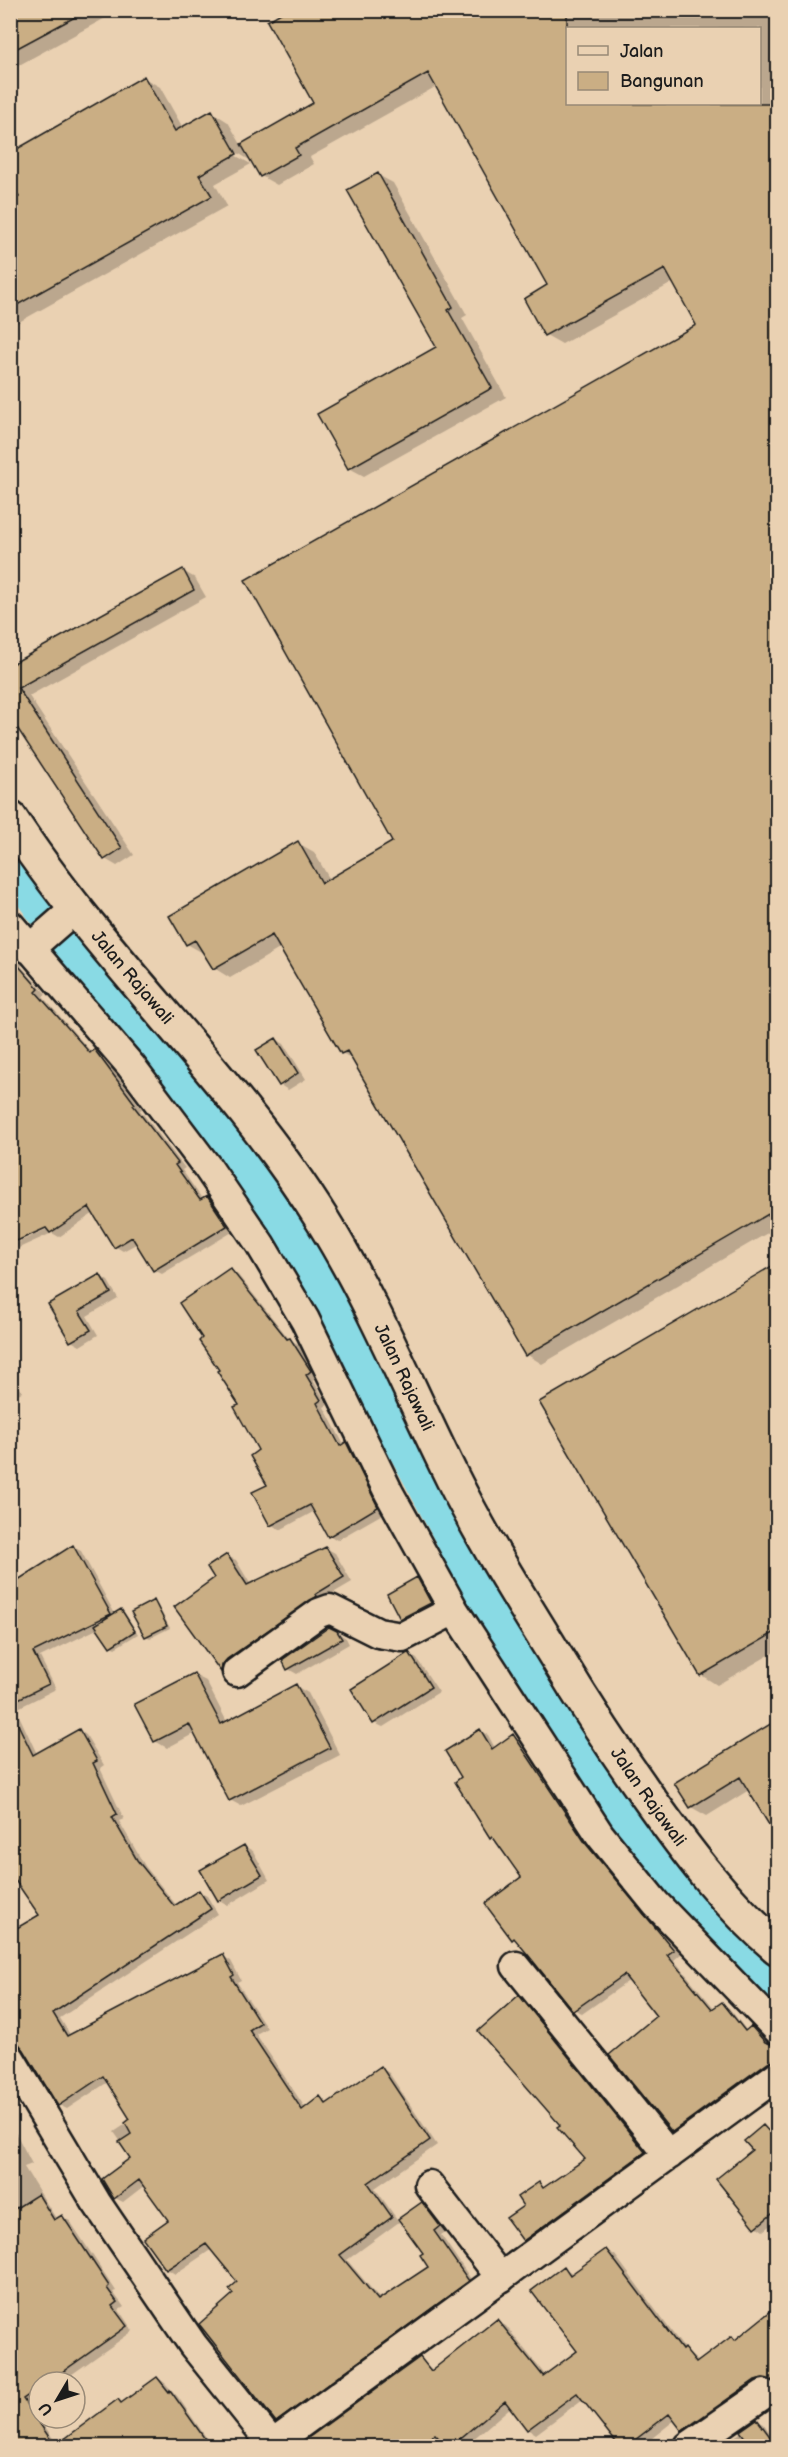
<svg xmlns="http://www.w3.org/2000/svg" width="788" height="2457" viewBox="0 0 788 2457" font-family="'Balsamiq Sans',sans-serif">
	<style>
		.shadow { fill: #0003; fill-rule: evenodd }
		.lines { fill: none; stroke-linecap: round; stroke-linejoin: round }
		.river { stroke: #89dae4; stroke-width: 50 }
		.building { fill: #caae84; stroke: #1c1c1c; stroke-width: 1.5 }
		.minor-casing { stroke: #1c1c1c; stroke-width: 33 }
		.tertiary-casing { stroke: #1c1c1c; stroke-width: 38 }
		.minor { stroke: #ead1b2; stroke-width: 28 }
		.tertiary { stroke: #ead1b2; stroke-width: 33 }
		.labels { text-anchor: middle; stroke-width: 6; stroke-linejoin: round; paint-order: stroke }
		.street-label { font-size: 18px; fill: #1c1c1c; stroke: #ead1b2 }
	</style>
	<rect width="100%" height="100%" fill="#ead1b2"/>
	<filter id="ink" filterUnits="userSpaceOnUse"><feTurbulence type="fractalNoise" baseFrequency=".0167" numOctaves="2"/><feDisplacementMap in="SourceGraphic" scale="12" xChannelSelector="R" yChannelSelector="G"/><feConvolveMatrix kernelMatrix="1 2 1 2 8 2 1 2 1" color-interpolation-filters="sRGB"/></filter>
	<g filter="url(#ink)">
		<!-- shadow -->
		<path class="shadow" d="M10 10H120L10 70Z
			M289 10H778V1227L542 1364 526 1354 354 1060 342 1053 281 948 230 978 214 968 203 953 187 944 298 843 314 852 330 880 394 842 698 326 674 282 562 344 546 335 549 286 437 86 310 157 314 164 277 185 261 176 253 162 231 149 229 152 251 164 215 184 227 206 10 327V203L21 197 144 78 160 87 183 128 212 112 228 122 242 146 315 104ZM568 28H760V104H568Z
			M378 175 393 183 467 315 462 318 506 397 364 476 349 468 438 348Z
			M183 571 195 578 206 597 29 696 134 855 117 866 105 859 10 715V668Z
			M10 948 22 961 23 964 21 966 46 994 43 997 92 1053 94 1050 102 1055 142 1109 140 1110 185 1168 182 1170 203 1200 207 1197 215 1202 234 1231 162 1274 154 1270 138 1243 123 1251 116 1247 94 1213 59 1237 52 1233 10 1252V1246L54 1226 52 1223 10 1243Z
			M276 1039 284 1044 306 1079 288 1090 280 1085Z
			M778 1265V1650L717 1685 701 1675 541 1402Z
			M230 1270 238 1275 290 1340 298 1344 319 1376 313 1380 328 1405 324 1407 344 1445 354 1449 386 1512 337 1540 329 1535 315 1511 280 1530 272 1525 269 1485 260 1451 241 1405Z
			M100 1276 108 1281 118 1298 87 1316 98 1335 80 1346 71 1341 50 1305Z
			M10 1367 22 1392 10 1398Z
			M73 1547 81 1551 115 1614 121 1610 125 1613 138 1634 115 1648 111 1646 99 1628 40 1657 56 1689 16 1709 37 1754 79 1730 86 1735 104 1765 100 1768 124 1819 119 1821 145 1866 177 1906 199 1892 207 1896 218 1914 60 2018 71 2036 223 1956 231 1961 241 1980 237 1982 267 2028 256 2034 306 2109 320 2098 329 2104 381 2068 389 2073 437 2145 375 2188 399 2222 347 2260 381 2300 431 2267 425 2254 422 2204 430 2209 447 2231 441 2235 475 2285 284 2425 277 2420 235 2294 239 2283 212 2249 175 2274 167 2269 145 2239 171 2221 145 2185 123 2202 115 2198 132 2158 114 2132 132 2120 108 2082 67 2109 59 2105 23 2047 10 2042 41 1915 18 1882 10 1885V1562L20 1580Z
			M326 1548 335 1553 352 1582 323 1599 229 1676 222 1671 176 1607 216 1578 227 1556 236 1560 251 1585Z
			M417 1579 426 1584 439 1608 410 1623 402 1618Z
			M154 1602 157 1604 170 1628 150 1638 146 1636Z
			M337 1632 346 1638 349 1644 297 1674 288 1669Z
			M409 1654 417 1659 439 1692 383 1727 374 1723Z
			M194 1675 206 1681 227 1722 296 1686 308 1693 340 1755 241 1806 230 1800 195 1733 167 1748 155 1741Z
			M778 1721V1835L749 1790 707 1816 691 1807 676 1783Z
			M480 1731 488 1735 495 1748 513 1736 520 1740 594 1850 681 1954 674 1960 715 2009 722 2003 729 2008 747 2031 751 2028 759 2032 770 2045 778 2048V2065L680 2135 673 2131 658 2016 630 1980 582 2014 574 2009 519 1942 513 1938 523 1877 496 1839 491 1836 463 1777Z
			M244 1846 253 1851 269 1880 228 1905 219 1900Z
			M519 1997 529 2003 654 2158 534 2246 524 2240 526 2206 539 2184 545 2188 587 2159 562 2125Z
			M10 2122 32 2164 24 2167 57 2220 62 2217 70 2221 116 2291 113 2292 124 2307 119 2310 133 2331 61 2382H39V2397L30 2404 58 2446 118 2401 123 2403 158 2378 165 2383 178 2397 210 2443 214 2440 223 2446H10Z
			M763 2126 774 2134 778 2130V2219L763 2231 756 2226 755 2151Z
			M606 2250 615 2255 686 2351 699 2362 732 2337 737 2341 778 2308V2383L773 2382 764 2385 692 2435 683 2430 675 2420 642 2446H621L583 2399 536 2434 528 2429 511 2407 465 2446H324L420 2359 434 2371 497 2321 506 2326 546 2376 579 2351 564 2268 572 2273Z
			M757 2421 764 2424 778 2446H724L723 2445Z"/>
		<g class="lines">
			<!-- river -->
			<path class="river" d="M10 852 126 1010 279 1203 427 1473 567 1738 677 1872 778 1975"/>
		</g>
		<!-- building -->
		<path class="building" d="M10 10H88L10 52Z
			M286 10H567V104H777V1209L525 1356 347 1051 341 1054 272 935 213 969 195 940 186 945 169 916 298 841 322 883 392 842 245 580 696 325 665 269 544 336 524 299 547 285 428 73 295 148 299 155 260 177 241 144 313 103 267 21Z
			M144 76 175 131 212 110 237 154 199 175 212 196 10 309V201L19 197 10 182V153Z
			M378 173 453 307 448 310 492 388 348 469 317 414 436 347 347 190Z
			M183 569 194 590 18 688 122 848 104 860 10 717V665Z
			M10 956 39 989 36 992 90 1053 94 1049 135 1104 133 1105 178 1163 175 1165 200 1200 207 1196 227 1226 153 1271 132 1237 114 1248 89 1207 50 1233 46 1228 10 1244Z
			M276 1038 298 1073 279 1086 256 1050Z
			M777 1263V1631L700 1676 539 1402Z
			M230 1268 287 1339 290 1338 311 1371 306 1375 321 1400 317 1403 340 1446 346 1442 378 1507 328 1537 310 1505 270 1526 252 1492 267 1485 250 1456 258 1450 234 1407 239 1405 217 1371 219 1370 199 1341 202 1338 179 1303Z
			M100 1274 111 1293 79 1311 91 1330 70 1342 48 1304Z
			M73 1545 111 1614 33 1652 49 1684 10 1703V1585Z
			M326 1547 344 1577 316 1594 317 1596 227 1659 222 1665 221 1672 174 1607 214 1578 207 1567 227 1554 247 1585Z
			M417 1577 431 1603 400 1619 387 1594Z
			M154 1600 167 1626 145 1637 131 1612Z
			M121 1609 135 1631 110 1647 95 1625Z
			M329 1627 337 1631 342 1639 287 1670 282 1660Z
			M409 1652 431 1687 373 1724 351 1689Z
			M194 1673 221 1724 296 1684 330 1748 229 1801 189 1724 154 1742 134 1704Z
			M10 1708 33 1755 79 1729 97 1761 93 1763 117 1814 112 1817 137 1860 174 1906 199 1890 211 1909 53 2013 67 2036 223 1954 234 1975 231 1977 260 2023 249 2030 302 2110 320 2096 326 2104 381 2066 430 2140 368 2183 392 2217 340 2255 378 2300 428 2267 420 2255 423 2253 398 2219 422 2202 440 2226 434 2231 469 2281 276 2422 199 2324 233 2294 229 2289 237 2282 206 2244 166 2270 143 2238 168 2220 139 2180 114 2199 102 2179 130 2158 119 2142 131 2134 125 2123 130 2119 103 2076 58 2106 24 2050 19 2044 10 2042V1932L39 1915 10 1873Z
			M777 1720V1838L740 1777 690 1808 674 1783Z
			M480 1729 492 1749 513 1734 586 1844 674 1950 667 1955 712 2009 722 2002 745 2031 751 2026 765 2042 777 2046V2059L768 2062 672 2132 609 2055 656 2016 624 1975 573 2011 529 1956 514 1938 512 1940 485 1904 521 1877 492 1836 490 1838 455 1782 461 1777 445 1751Z
			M244 1845 262 1875 218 1901 200 1870Z
			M519 1995 645 2152 523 2241 506 2218 523 2206 517 2197 539 2182 543 2188 585 2159 557 2127 560 2125 478 2031Z
			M763 2125 772 2135 777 2131V2210L755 2228 716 2179 752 2150 744 2141Z
			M38 2194 54 2220 62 2215 109 2286 107 2288 117 2302 112 2306 127 2326 48 2382H39V2388L23 2399 55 2446H10V2212Z
			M606 2249 682 2350 684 2348 696 2363 732 2336 735 2340 777 2306V2378L774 2381 763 2378 755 2380 682 2431 669 2414 627 2446H619L577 2393 527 2430 505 2401 451 2446H446L435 2434 418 2446H297L420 2357 431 2371 497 2319 543 2376 577 2351 531 2291 564 2266 570 2275Z
			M157 2377 169 2392 170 2390 210 2446H55L118 2399 121 2403Z
			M757 2419 777 2446H751L740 2431Z"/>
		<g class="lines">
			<!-- minor casing -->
			<g class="minor-casing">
				<path id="minor" d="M10 925 131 1066 208 1168 260 1244 305 1320 389 1493 454 1610 600 1835 656 1904 778 2030
					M29 949 77 907
					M237 1672 319 1613 330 1609 378 1633 402 1637 454 1610
					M516 1966 669 2155
					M10 2058 96 2202 193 2345 274 2446
					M429 2185 501 2278
					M270 2446 778 2075
					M689 2446 764 2394"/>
			</g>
			<!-- tertiary casing -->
			<g class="tertiary-casing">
				<g id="tertiary">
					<path id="s1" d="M10 818C103 961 233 1076 323 1221 374 1303 410 1393 453 1479 484 1541 521 1600 557 1658 586 1706 616 1752 648 1797 687 1852 726 1904 778 1948"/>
				</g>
			</g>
			<!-- minor -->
			<use href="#minor" class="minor"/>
			<!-- tertiary -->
			<use href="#tertiary" class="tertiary"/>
		</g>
	</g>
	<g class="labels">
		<!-- street labels -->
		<g class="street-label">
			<text dy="6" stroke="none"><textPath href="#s1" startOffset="201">Jalan Rajawali</textPath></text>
			<text dy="6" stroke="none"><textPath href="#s1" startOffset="687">Jalan Rajawali</textPath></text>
			<text dy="6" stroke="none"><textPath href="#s1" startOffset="1173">Jalan Rajawali</textPath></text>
		</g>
	</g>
	<!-- margin -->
	<rect width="788" height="2457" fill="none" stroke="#ead1b2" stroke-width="36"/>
	<rect x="18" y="18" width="752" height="2421" fill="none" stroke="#1c1c1c" stroke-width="2" filter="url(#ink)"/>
	<!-- legend -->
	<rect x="566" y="27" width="195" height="78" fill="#ead1b2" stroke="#988976" stroke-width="1.5"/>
	<rect x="578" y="46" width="30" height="9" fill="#ead1b2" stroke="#988976" stroke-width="1.5"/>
	<text x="620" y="57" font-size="18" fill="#1c1c1c">Jalan</text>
	<rect x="578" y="72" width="30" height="18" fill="#caae84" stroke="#988976" stroke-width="1.5"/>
	<text x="620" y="87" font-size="18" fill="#1c1c1c">Bangunan</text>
	<!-- north arrow -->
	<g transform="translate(57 2400) rotate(231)"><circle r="28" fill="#ead1b2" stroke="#988976" stroke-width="1.5"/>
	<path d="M0-4.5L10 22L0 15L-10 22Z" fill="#1c1c1c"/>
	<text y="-9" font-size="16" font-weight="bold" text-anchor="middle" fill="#1c1c1c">U</text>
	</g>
</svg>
